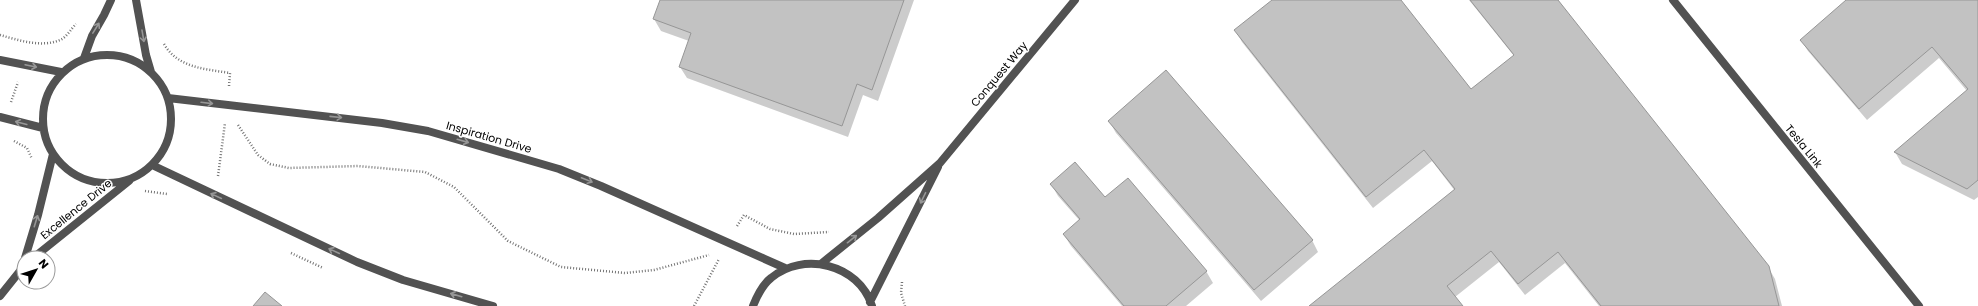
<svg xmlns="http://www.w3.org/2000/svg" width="1978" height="306" viewBox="0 0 1978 306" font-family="Poppins,sans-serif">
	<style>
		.shadow { fill: #0003 }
		.building { fill: #c2c2c2; stroke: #969696 }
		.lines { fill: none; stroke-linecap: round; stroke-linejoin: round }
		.path { stroke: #747474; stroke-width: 2.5; stroke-dasharray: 1 2; stroke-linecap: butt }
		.minor { stroke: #525252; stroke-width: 8 }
		.oneway { stroke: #979797 }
		.labels { text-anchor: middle; stroke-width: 3; stroke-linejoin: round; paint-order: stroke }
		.street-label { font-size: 11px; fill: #000; stroke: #fff }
	</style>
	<rect width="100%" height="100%" fill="#fff"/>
	<!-- shadow -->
	<path class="shadow" d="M661 0H914L878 101 863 95 848 137 687 78 680 67 689 41 661 31 654 19Z
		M1274 0H1400L1471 90 1514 56 1469 0H1556L1768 267 1775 279 1782 306H1599L1565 263 1525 295 1499 262 1455 297 1462 306H1310L1455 191 1432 161 1373 208 1242 42 1235 30Z
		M1847 0H1978V197L1974 200 1902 164 1895 152 1967 91 1939 58 1867 120 1808 51 1801 40Z
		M1109 121 1312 240 1318 252 1261 301 1116 133Z
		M1051 184 1105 198 1206 271 1213 283 1186 306H1122L1071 246 1064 235 1080 221 1058 196Z"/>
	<!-- building -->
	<path class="building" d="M660 0H904L872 90 857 84 842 126 679 67 691 33 653 19Z
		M1272 0H1401L1471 89 1514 55 1470 0H1558L1769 266 1779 306H1601L1558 252 1518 284 1491 251 1447 286 1463 306H1309L1455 189 1424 150 1366 197 1234 30Z
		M1846 0H1978V180L1967 189 1894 152 1968 89 1932 47 1859 109 1800 40Z
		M1166 70 1313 240 1254 290 1108 121Z
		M1075 162 1105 197 1128 178 1207 271 1166 306H1124L1063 234 1080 219 1050 184Z
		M265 292 282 306H253Z"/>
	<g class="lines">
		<!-- path -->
		<path class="path" d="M0 35C18 40 41 48 60 40 66 38 71 29 76 24
			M164 44C178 68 205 69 230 73L229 86
			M11 102 18 82
			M238 125 258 155 270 164 289 168 358 166 425 172 454 187 508 241 561 267 625 273 654 270 709 255
			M14 141 27 148 32 159
			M218 176 225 123
			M145 191 167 194
			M737 226 744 215 770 229 794 234 829 232
			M291 253 323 268
			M902 282 901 293 905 306
			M694 306 719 259"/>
		<!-- minor -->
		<path class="minor" d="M136 0 146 55 151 72
			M1673 0 1919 306
			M43 119a64 64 0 1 1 128 0a64 64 0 1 1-128 0Z
			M84 58 92 36 104 15 111 0
			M0 60 61 72
			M168 98 382 123 428 131 559 169 601 186 785 268
			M0 117 43 128
			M152 165 357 262 403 280 493 306
			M25 258 38 215 53 154
			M33 258 129 181
			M822 263 878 218 940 163 1075 0
			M0 296 24 266
			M870 302 938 167
			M753 306C757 296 762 285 771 278 803 251 859 264 872 306"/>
	</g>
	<!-- one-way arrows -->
	<defs><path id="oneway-shaft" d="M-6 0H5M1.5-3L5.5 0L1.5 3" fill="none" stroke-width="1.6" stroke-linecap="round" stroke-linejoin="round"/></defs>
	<g class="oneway">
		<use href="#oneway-shaft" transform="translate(96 28) rotate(-58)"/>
		<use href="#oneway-shaft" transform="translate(143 36) rotate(80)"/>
		<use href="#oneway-shaft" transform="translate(31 66) rotate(12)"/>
		<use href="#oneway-shaft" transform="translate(207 103) rotate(7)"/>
		<use href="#oneway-shaft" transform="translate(336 117) rotate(6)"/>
		<use href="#oneway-shaft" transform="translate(21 123) rotate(-165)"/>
		<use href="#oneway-shaft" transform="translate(463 141) rotate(16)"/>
		<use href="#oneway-shaft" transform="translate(587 180) rotate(22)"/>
		<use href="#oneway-shaft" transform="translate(216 196) rotate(-155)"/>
		<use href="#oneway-shaft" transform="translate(923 198) rotate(116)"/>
		<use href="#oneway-shaft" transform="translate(36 221) rotate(-73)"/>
		<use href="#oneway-shaft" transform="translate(852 239) rotate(-39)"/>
		<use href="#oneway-shaft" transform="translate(334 251) rotate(-155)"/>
		<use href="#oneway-shaft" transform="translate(456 295) rotate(-164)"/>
	</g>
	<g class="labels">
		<!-- street labels -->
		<g class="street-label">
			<text transform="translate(999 74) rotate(-50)" y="4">Conquest Way</text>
			<text transform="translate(489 137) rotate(16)" y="4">Inspiration Drive</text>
			<text transform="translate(1804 146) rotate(51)" y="4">Tesla Link</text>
			<text transform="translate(76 209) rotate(-39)" y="4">Excellence Drive</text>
		</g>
	</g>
	<!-- north arrow -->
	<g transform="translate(36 270) rotate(51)"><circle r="19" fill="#ffffff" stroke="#999999"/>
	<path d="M0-3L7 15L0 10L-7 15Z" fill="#000000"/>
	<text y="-6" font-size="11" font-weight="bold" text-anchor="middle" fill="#000000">N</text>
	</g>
</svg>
